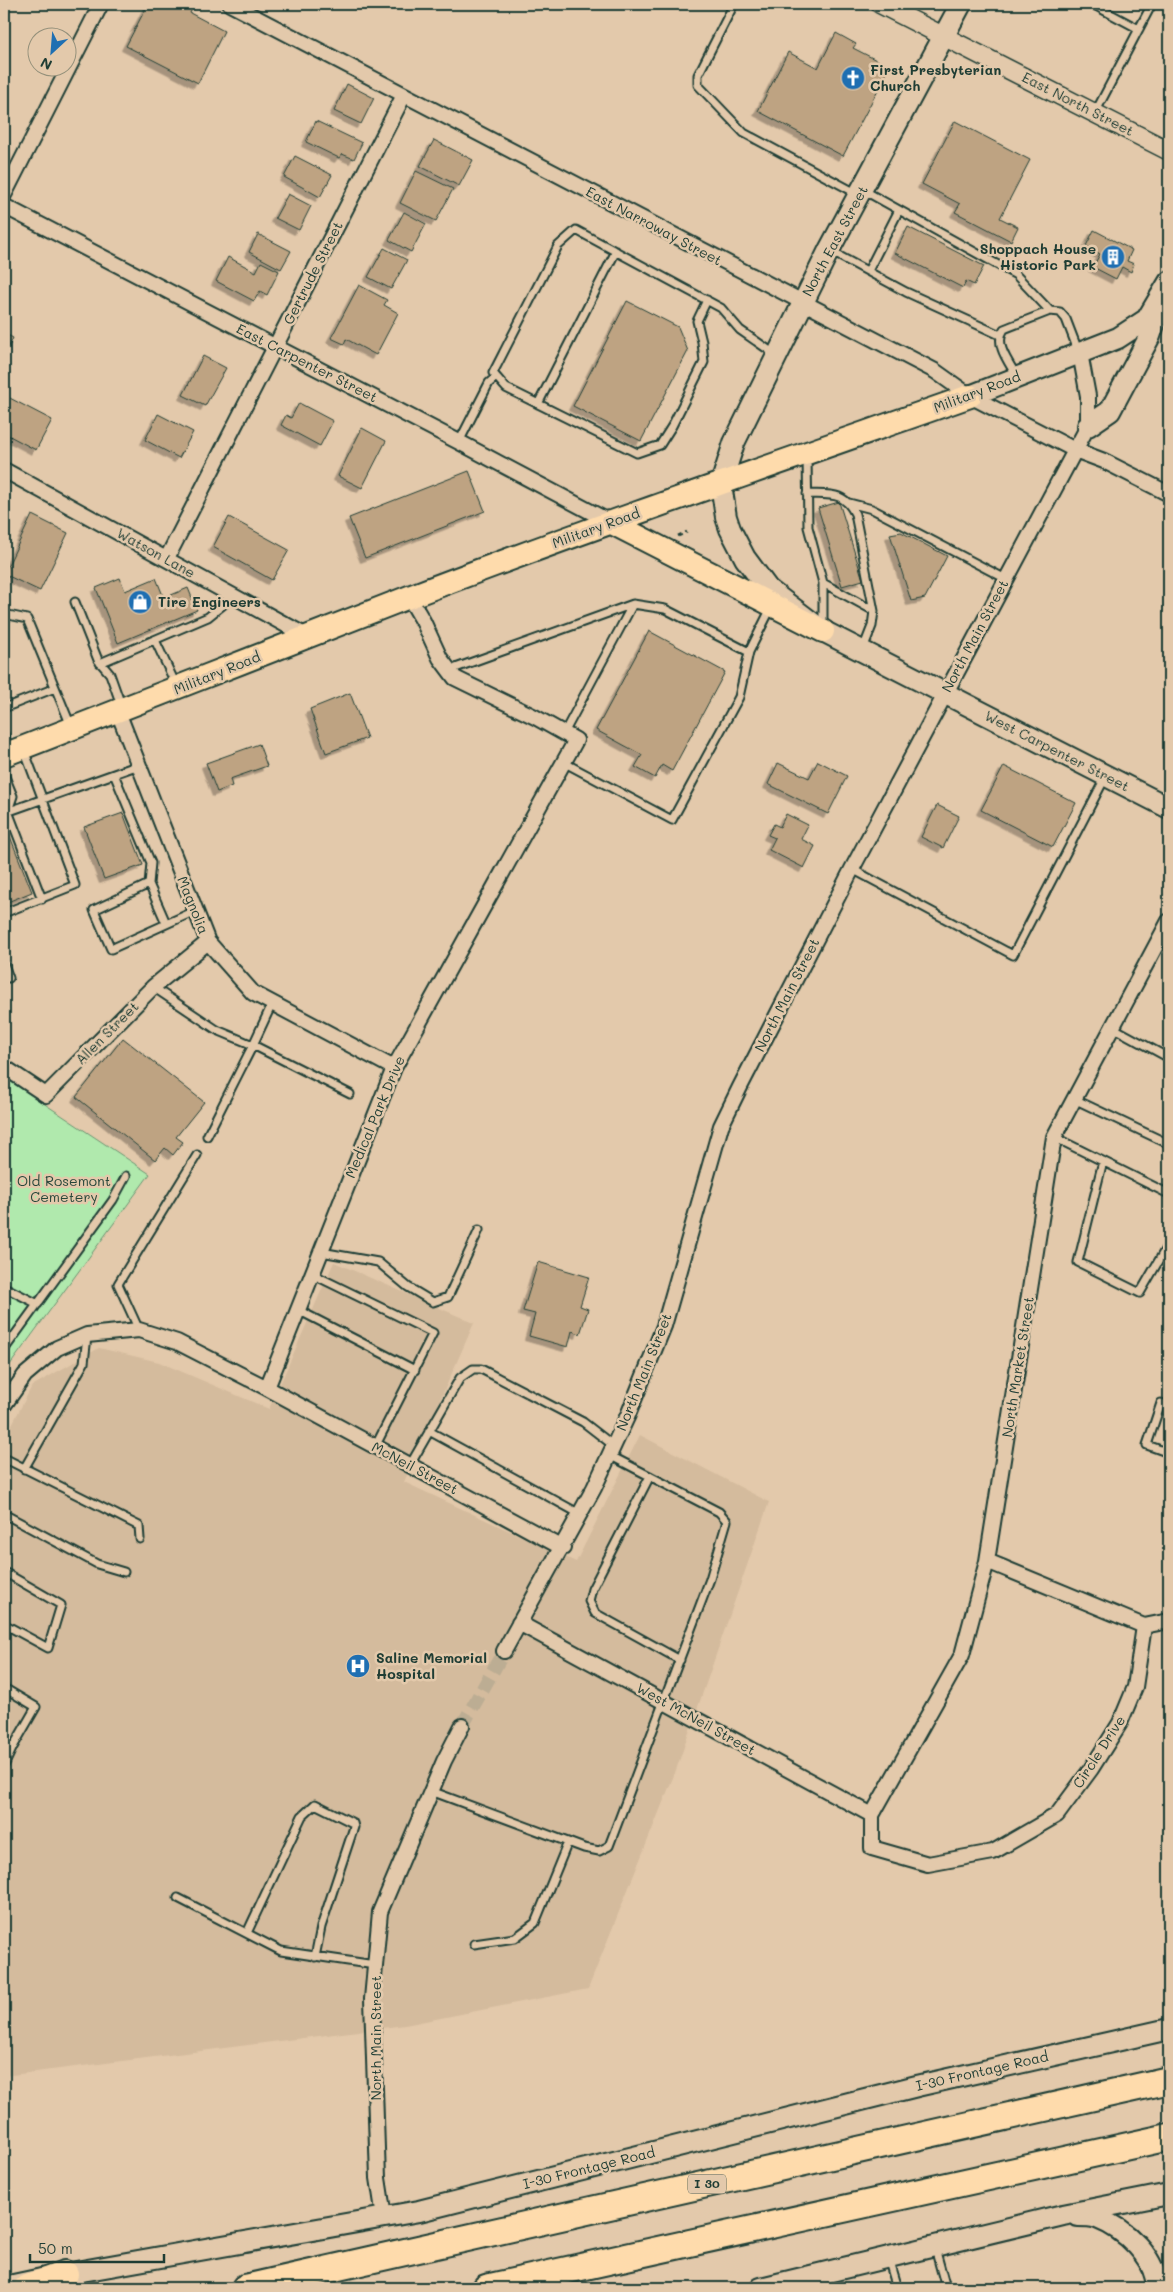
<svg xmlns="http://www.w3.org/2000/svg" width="1173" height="2292" viewBox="0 0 1173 2292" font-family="Mali,sans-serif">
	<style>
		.built { fill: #d4bb9d }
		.green { fill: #b0e9ad; stroke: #689370 }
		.building { fill: #bea382; stroke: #1f3d34; filter: url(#shadow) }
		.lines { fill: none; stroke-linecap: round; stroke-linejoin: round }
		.minor-tunnel { stroke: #bcad93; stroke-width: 14; stroke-dasharray: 14 7; stroke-linecap: butt }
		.service-casing { stroke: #1f3d34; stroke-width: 11 }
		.minor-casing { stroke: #1f3d34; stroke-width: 18 }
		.tertiary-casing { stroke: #1f3d34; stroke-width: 21 }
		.secondary-casing { stroke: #1f3d34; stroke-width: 24 }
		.primary-casing { stroke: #1f3d34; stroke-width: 26 }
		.motorway-casing { stroke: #1f3d34; stroke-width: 30 }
		.path { stroke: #1f3d34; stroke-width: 3; stroke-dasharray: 4 4; stroke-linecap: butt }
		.service { stroke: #e3c9ab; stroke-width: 7 }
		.minor { stroke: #e3c9ab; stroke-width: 14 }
		.tertiary { stroke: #e3c9ab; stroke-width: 18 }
		.secondary { stroke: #e3c9ab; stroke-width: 20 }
		.primary { stroke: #fedbac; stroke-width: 22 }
		.motorway { stroke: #fedbac; stroke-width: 26 }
		.labels { text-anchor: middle; stroke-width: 5; stroke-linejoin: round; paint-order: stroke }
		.shield { fill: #e3c9ab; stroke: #5a6758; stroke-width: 1 }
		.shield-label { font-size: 12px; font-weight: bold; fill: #1f3d34 }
		.poi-label { font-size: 14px; font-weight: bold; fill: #1f3d34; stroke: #e3c9ab; text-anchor: start }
		.street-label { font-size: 14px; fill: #1f3d34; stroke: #e3c9ab }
		.park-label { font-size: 14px; fill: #26463a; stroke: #e3c9ab }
	</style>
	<defs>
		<filter id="shadow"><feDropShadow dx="-4.5" dy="4.5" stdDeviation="0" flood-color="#0004"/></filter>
	</defs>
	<rect width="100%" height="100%" fill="#e3c9ab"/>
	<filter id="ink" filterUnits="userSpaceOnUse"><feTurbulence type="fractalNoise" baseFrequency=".02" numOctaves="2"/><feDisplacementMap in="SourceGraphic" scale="10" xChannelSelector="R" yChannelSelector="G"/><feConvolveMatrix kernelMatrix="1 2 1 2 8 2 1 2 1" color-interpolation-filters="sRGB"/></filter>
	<g filter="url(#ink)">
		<!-- built -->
		<path class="built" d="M334 1262 474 1323 404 1482 576 1562 640 1435 769 1502 676 1770 588 1989 405 2025 4 2076V1440L32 1386 99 1348 159 1362 269 1409Z"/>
		<!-- green -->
		<path class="green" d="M4 1077 150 1174 4 1373Z"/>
		<!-- building -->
		<path class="building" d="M148 4H188L193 7 190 13 224 31 198 83 126 46Z
			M836 33 856 44 853 48 890 67 843 156 758 111 788 52 818 68Z
			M347 84 374 98 361 124 334 111Z
			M316 121 362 143 354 159 342 154 339 158 306 142Z
			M955 121 1030 160 1000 218 1018 227 1011 241 955 212 960 204 922 184Z
			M434 140 473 160 459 186 420 166Z
			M295 156 332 175 320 197 284 177Z
			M416 171 453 189 436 221 400 203Z
			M288 194 311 206 299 230 275 218Z
			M404 212 426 224 411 252 389 240Z
			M908 227 984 266 974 285 966 281 963 288 895 253Z
			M1094 230 1132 250 1127 261 1134 264 1131 272 1122 267 1116 279 1093 267 1100 254 1086 246Z
			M258 234 291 251 281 269 249 252Z
			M384 248 407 260 391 289 368 277Z
			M228 257 256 272 261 262 279 271 267 295 260 291 254 301 216 281Z
			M359 285 387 300 384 305 398 313 376 355 346 339 344 344 331 338Z
			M627 301 678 327 688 351 641 441 573 406Z
			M4 333 13 338 4 357Z
			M203 356 226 368 205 406 183 395Z
			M4 395 52 420 36 450 4 433Z
			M299 403 333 421 320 446 281 425 286 415 291 418Z
			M158 414 193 432 179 458 145 440Z
			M362 428 386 441 362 488 338 476Z
			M469 471 485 511 365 558 349 518Z
			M839 502 863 580 842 586 818 508Z
			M32 515 68 533 40 591 4 574Z
			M229 517 289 550 272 580 213 547Z
			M901 532 947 556 925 598 911 601 890 534Z
			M120 578 125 591 156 578 164 598 188 588 197 610 118 643 96 588Z
			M649 631 725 672 672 771 662 765 655 778 635 767 642 755 596 730Z
			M350 693 367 738 326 753 310 709Z
			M259 744 267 766 230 779 232 786 217 792 206 763Z
			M818 761 847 776 828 814 768 784 778 763 809 778Z
			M1004 766 1076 803 1053 847 981 810Z
			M937 805 959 816 943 848 921 837Z
			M123 813 143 865 104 879 84 827Z
			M786 814 808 825 801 839 815 846 804 868 769 850 775 838 768 835 774 824 780 827Z
			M9 834 32 892 5 903 4 836Z
			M123 1038 204 1102 176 1137 183 1142 173 1155 165 1148 155 1160 76 1097Z
			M538 1262 589 1277 580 1306 588 1309 580 1334 572 1331 568 1347 529 1336 535 1314 523 1311Z"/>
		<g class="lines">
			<!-- minor-tunnel -->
			<path class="minor-tunnel" d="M462 1726 504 1651"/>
			<!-- service casing -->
			<g class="service-casing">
				<path id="service" d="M734 4 698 75V85L744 133 856 193
					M1092 4 1139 29
					M1095 113 1152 4
					M863 190 1016 275 1050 311
					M830 251 906 292 1000 335
					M868 271 899 210
					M707 300 697 321 702 342 704 362 672 426 660 445 637 453 506 388 493 373 558 246 576 230 721 308 740 330 776 355
					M1016 375C1008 361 994 344 1004 329L1050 311 1060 312 1066 319 1079 353
					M538 404 616 251
					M459 442 489 383 496 377
					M807 456 808 527 823 583V626
					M807 494C830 495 844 491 855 514L874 611
					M849 503 872 509 1006 579
					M823 583 874 611 872 626 863 649
					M75 602 98 660 110 674 121 705
					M4 614 27 619 71 726
					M155 640 176 685
					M749 652 771 608
					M100 663 208 617 234 596
					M450 670 633 604
					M4 708 55 688
					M4 734 9 750
					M563 762 672 820 739 697 749 652 665 609 633 604 564 733
					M4 774 13 796 8 811 42 899
					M114 774 151 863 149 884 166 923
					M4 813 139 765
					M852 869 1013 955 1105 778
					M149 884 94 910 111 949 195 911
					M4 913 75 885 24 750
					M4 964 9 978
					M153 987 217 1030 253 1045 207 1136
					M272 1004 253 1045 350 1094
					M1112 1027 1169 1058
					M1074 1099 1169 1144
					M1054 1137 1169 1194
					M1103 1161 1078 1262 1140 1293 1169 1243
					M321 1252 378 1262 408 1287 433 1302 448 1297 479 1230
					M312 1274 433 1333 375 1447
					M4 1287 38 1304
					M298 1310 415 1370
					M139 1330 118 1284 197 1155
					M4 1350 113 1200 126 1176
					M1169 1406 1161 1403 1147 1445 1169 1453
					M429 1431 580 1514
					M4 1458 139 1526 140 1539
					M410 1465 460 1378 473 1369H481L583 1422 614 1446
					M24 1469 84 1363 87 1336
					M650 1476 592 1589 589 1601 595 1613 680 1660
					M4 1514 97 1564 124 1572
					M4 1572 61 1605 48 1648 4 1624
					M4 1688 36 1707 13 1747 4 1742
					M4 1766 13 1747
					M431 1791 584 1848 599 1851 609 1846 710 1579 727 1521 719 1512 609 1455
					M178 1898 281 1951 375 1965
					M247 1933 302 1816 315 1804 353 1823 354 1827 321 1927 315 1957
					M474 1944 515 1938 535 1923 568 1842
					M935 2248 946 2288
					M888 2258 897 2288"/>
			</g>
			<!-- minor casing -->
			<g class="minor-casing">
				<path id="minor" d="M230 4 935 371 970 396 1075 450 1104 461 1169 494
					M4 195 101 4
					M4 206 459 442 610 522
					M4 470 308 637
					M167 558 404 95
					M118 712 208 942 253 993 394 1068
					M4 1067 46 1095 153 987 208 942
					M267 1388 563 1548
					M4 1405 25 1375 57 1348 87 1335 139 1330 177 1342 267 1388 394 1068 576 740 535 717 455 678 440 658 423 621 409 597
					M987 1561 1144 1626
					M519 1623 872 1815
					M1144 1626 1135 1687 1120 1723 1091 1769 1057 1815 993 1852 928 1864 872 1848V1815L962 1655 987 1561 1054 1137 1169 921
					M1144 1626 1169 1621
					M504 1651 594 1488 628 1415 664 1326 721 1126 740 1087 852 869 1088 426V396L1080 353
					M384 2217 378 2178 372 1999 380 1912 444 1761 462 1726"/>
			</g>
			<!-- tertiary casing -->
			<g class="tertiary-casing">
				<path id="tertiary" d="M880 4 1169 151"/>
			</g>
			<!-- secondary casing -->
			<g class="secondary-casing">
				<path id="secondary" d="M961 4 829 250 734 443 721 484 726 517 730 529 745 558 768 589 823 631 1169 808
					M970 396 1118 338 1147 319 1169 282
					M1088 426 1110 411 1150 336 1160 307
					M1078 2216C1084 2216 1091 2216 1097 2218 1125 2229 1156 2257 1157 2288
					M4 2287 65 2274 419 2211 917 2086 1169 2029
					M761 2288 1063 2215 1169 2194"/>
			</g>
			<!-- primary casing -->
			<g class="primary-casing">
				<path id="primary" d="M610 522 823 631
					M4 755C139 703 274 649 409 597 595 526 782 462 970 396"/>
			</g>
			<!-- motorway casing -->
			<g class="motorway-casing">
				<path id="motorway" d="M27 2288 65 2274
					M245 2288 1169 2080
					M486 2288 1169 2137"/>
			</g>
			<!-- path -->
			<path class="path" d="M678 536 687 532"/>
			<!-- service -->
			<use href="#service" class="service"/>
			<!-- minor -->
			<use href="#minor" class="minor"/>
			<!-- tertiary -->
			<use href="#tertiary" class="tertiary"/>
			<!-- secondary -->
			<use href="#secondary" class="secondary"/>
			<!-- primary -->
			<use href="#primary" class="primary"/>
			<!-- motorway -->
			<use href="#motorway" class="motorway"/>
		</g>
	</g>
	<!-- icons -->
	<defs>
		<g id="church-disc" transform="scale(1.25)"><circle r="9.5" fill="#1f6fb2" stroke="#e3c9ab"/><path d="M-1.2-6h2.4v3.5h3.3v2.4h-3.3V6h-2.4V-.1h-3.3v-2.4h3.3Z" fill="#fff"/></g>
		<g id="building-disc" transform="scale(1.25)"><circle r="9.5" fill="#1f6fb2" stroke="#e3c9ab"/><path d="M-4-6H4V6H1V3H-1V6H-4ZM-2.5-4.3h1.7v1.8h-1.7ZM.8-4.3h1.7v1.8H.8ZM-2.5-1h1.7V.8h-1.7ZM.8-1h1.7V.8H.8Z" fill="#fff"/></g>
		<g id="shop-disc" transform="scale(1.25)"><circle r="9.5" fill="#1f6fb2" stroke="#e3c9ab"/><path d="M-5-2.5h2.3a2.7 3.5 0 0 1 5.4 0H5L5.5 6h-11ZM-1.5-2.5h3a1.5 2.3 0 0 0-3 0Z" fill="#fff"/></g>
		<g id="hospital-disc" transform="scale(1.25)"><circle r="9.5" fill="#1f6fb2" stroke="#e3c9ab"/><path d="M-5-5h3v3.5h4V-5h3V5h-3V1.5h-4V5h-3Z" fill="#fff"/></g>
	</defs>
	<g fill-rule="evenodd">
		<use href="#church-disc" x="853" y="78"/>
		<use href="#building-disc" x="1113" y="257"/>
		<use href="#shop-disc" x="140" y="602"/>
		<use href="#hospital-disc" x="358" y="1666"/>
	</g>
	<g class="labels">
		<!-- shield labels -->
		<rect class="shield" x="688" y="2174.5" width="38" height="19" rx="4"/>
		<g class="shield-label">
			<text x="707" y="2188">I 30</text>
		</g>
		<!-- poi labels -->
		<g class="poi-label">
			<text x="870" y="75">First Presbyterian<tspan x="870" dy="16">Church</tspan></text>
			<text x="1096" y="254" text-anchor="end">Shoppach House<tspan x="1096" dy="16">Historic Park</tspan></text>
			<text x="158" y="607">Tire Engineers</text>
			<text x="376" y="1663">Saline Memorial<tspan x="376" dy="16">Hospital</tspan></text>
		</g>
		<!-- street labels -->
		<g class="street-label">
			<text transform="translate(1078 104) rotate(27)" y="5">East North Street</text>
			<text transform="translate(654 226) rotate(28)" y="5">East Narroway Street</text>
			<text transform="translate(835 241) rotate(-62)" y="5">North East Street</text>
			<text transform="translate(313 273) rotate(-63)" y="5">Gertrude Street</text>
			<text transform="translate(307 363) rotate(27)" y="5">East Carpenter Street</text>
			<text transform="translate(977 392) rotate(-21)" y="5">Military Road</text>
			<text transform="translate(596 528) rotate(-20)" y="5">Military Road</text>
			<text transform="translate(156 553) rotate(29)" y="5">Watson Lane</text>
			<text transform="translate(975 636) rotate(-62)" y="5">North Main Street</text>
			<text transform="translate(217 673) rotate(-22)" y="5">Military Road</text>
			<text transform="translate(1057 751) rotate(27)" y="5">West Carpenter Street</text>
			<text transform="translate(193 905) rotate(68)" y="5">Magnolia</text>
			<text transform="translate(787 995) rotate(-63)" y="5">North Main Street</text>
			<text transform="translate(107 1033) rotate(-45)" y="5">Allen Street</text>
			<text transform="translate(375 1117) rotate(-67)" y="5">Medical Park Drive</text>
			<text transform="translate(1018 1367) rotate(-81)" y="5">North Market Street</text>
			<text transform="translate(644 1372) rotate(-68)" y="5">North Main Street</text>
			<text transform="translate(415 1468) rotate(28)" y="5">McNeil Street</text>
			<text transform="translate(696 1719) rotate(29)" y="5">West McNeil Street</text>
			<text transform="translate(1099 1752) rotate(-57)" y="5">Circle Drive</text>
			<text transform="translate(376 2038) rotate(-90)" y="5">North Main Street</text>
			<text transform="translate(982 2071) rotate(-13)" y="5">I-30 Frontage Road</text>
			<text transform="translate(589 2168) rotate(-14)" y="5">I-30 Frontage Road</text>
		</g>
		<!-- park labels -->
		<g class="park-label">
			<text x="64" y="1186">Old Rosemont<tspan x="64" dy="16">Cemetery</tspan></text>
		</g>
	</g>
	<!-- margin -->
	<rect width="1173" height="2292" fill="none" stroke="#e3c9ab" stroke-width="20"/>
	<rect x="10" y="10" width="1153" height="2272" fill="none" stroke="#1f3d34" stroke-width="2" filter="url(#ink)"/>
	<!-- north arrow -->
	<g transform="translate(52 52) rotate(206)"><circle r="24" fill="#e3c9ab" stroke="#95917b"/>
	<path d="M0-4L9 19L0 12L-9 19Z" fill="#1f6fb2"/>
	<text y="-8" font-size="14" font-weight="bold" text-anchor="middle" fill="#1f3d34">N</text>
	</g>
	<!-- scale -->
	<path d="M30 2254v8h134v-8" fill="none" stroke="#1f3d34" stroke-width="2.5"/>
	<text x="38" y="2254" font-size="15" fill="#1f3d34" stroke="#e3c9ab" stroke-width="4" paint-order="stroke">50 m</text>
</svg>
